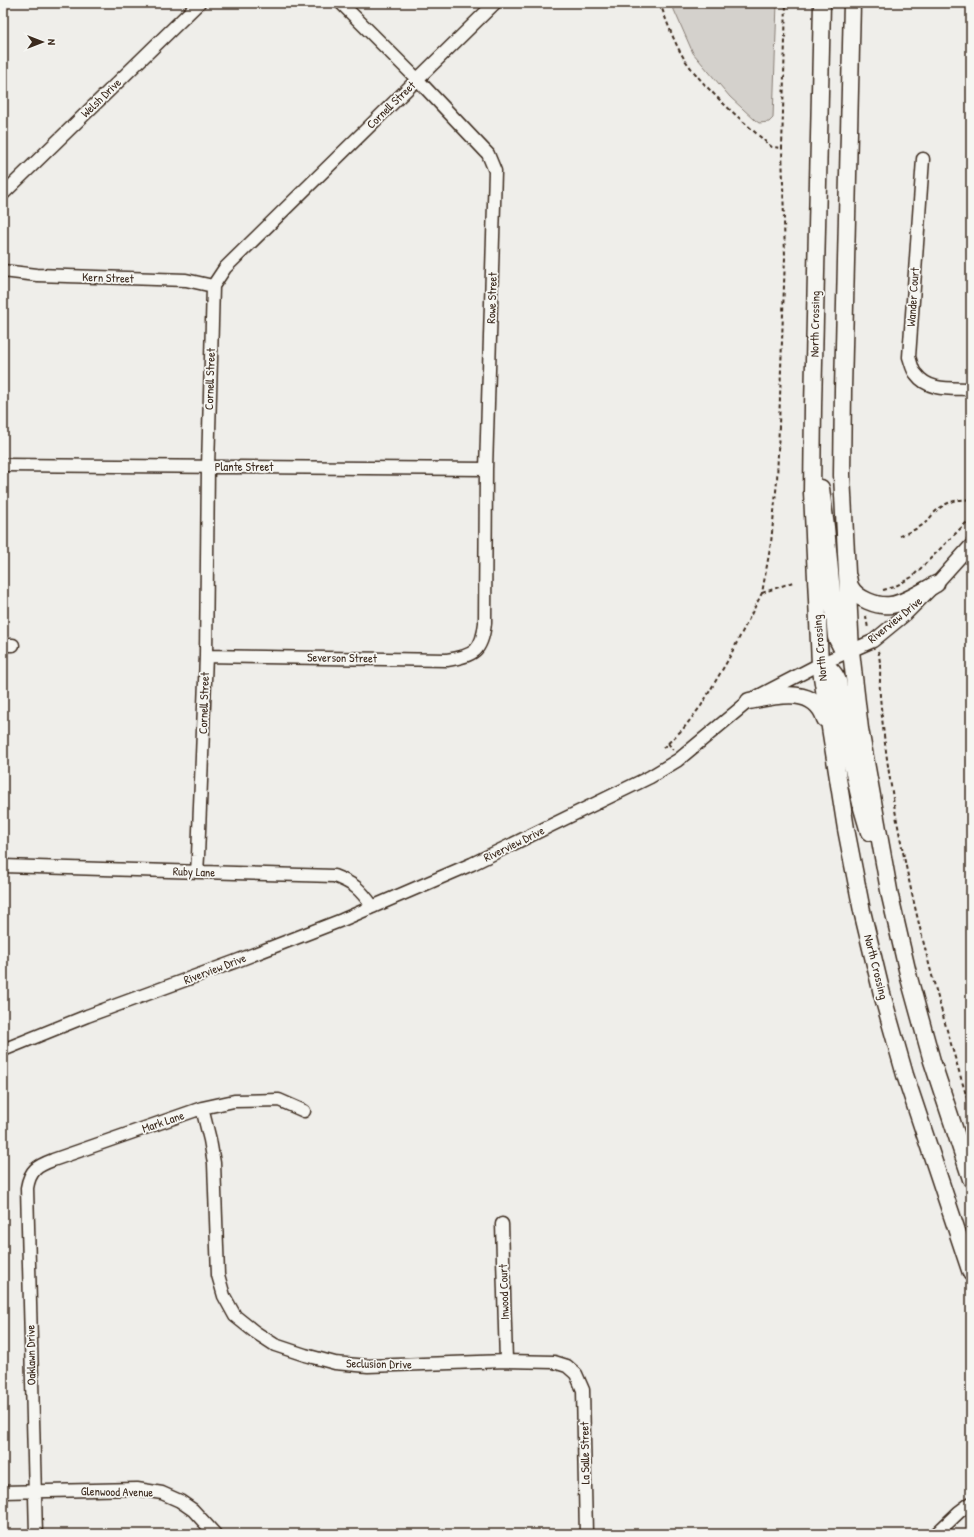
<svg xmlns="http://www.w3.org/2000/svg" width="974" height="1537" viewBox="0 0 974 1537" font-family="'Patrick Hand',sans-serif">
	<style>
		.green { fill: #d4d1cc; stroke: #887e75 }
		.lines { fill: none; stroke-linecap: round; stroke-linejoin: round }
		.minor-casing { stroke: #3b2a1e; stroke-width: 15 }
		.major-casing { stroke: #3b2a1e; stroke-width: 19 }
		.path { stroke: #3b2a1e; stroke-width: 2; stroke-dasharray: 4 3; stroke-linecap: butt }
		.minor { stroke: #f6f6f2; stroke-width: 12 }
		.major { stroke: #f6f6f2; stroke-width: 16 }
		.labels { text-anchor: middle; stroke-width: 3.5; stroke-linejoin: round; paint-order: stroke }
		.street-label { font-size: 12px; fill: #3b2a1e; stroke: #f6f6f2 }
	</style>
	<rect width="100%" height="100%" fill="#efeeea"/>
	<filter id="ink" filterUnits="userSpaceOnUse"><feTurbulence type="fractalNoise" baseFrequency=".025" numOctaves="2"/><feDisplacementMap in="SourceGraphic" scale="8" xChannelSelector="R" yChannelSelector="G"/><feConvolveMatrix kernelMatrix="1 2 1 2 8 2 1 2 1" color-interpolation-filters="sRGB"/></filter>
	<g filter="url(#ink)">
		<!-- green -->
		<path class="green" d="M671 3H777L773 118 769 122 759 123 755 120 730 97 693 53Z"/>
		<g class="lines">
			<!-- minor casing -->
			<g class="minor-casing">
				<path id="minor" d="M923 159 909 357C911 362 912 370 916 374 929 392 952 388 971 389
					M3 194 199 3
					M3 271 37 275 186 280 213 286
					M3 465 486 469
					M3 645H13
					M206 656 447 660C474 656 482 651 485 623L486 469 495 171 488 154 417 79 341 3
					M3 866 334 876C355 884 360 889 373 907
					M197 872 198 856 206 656 208 467 213 286 225 268 495 3
					M3 1050 87 1016 234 962 342 920 472 864 650 777 678 760 749 701 820 664 873 641 906 614 936 584 971 545
					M202 1108 210 1140 214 1163 218 1275 224 1296 235 1316 255 1332 275 1345 305 1355 335 1363 368 1366 506 1361 554 1362 567 1366 576 1374 583 1390 586 1534
					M502 1224 506 1361
					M3 1492 137 1489 162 1493 180 1501 193 1510 215 1534
					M36 1534 27 1188C30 1170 37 1166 53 1160L202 1108 234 1101 279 1100 304 1111
					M936 1534 959 1512 971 1503"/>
			</g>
			<!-- major casing -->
			<g class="major-casing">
				<path id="major" d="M822 3 813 407 812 492 820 664 846 829 862 911 882 994 905 1075 971 1273
					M852 3 843 390 842 475 851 651 860 729 890 896 909 978 932 1061 971 1179
					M821 488 826 527 836 637 841 647 851 651
					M848 577C849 580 849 584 850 586 856 599 878 607 891 605 905 603 923 591 936 584
					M820 664C830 668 834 672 838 681L850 756 862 808 869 832
					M749 701C775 696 815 685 825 719"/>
			</g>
			<!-- path -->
			<path class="path" d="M660 3C666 20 675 45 685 60 707 92 739 117 768 144L772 147 782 148
				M900 536C909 532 918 529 925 523 929 520 931 516 934 513 944 503 957 498 971 500
				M883 590 894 587 912 577 971 518
				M762 593 793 582
				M866 616 868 629
				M878 651C882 665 879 682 880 696 883 732 888 769 894 804 912 908 940 1010 971 1111
				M668 743 673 750
				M663 748 683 729 701 706 728 660 762 593 771 543 777 481 785 257 782 148 786 3"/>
			<!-- minor -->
			<use href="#minor" class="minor"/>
			<!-- major -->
			<use href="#major" class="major"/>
		</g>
	</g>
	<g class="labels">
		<!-- street labels -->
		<g class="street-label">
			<text transform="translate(101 98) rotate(-44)" y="4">Welsh Drive</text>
			<text transform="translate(391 105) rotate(-44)" y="4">Cornell Street</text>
			<text transform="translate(108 278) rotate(2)" y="4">Kern Street</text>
			<text transform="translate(913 297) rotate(-86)" y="4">Wander Court</text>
			<text transform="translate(492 298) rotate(-88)" y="4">Rowe Street</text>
			<text transform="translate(815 324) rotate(-89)" y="4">North Crossing</text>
			<text transform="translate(210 379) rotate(-88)" y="4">Cornell Street</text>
			<text x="244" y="471">Plante Street</text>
			<text transform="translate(895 620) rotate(-39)" y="4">Riverview Drive</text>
			<text transform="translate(820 648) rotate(-95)" y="4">North Crossing</text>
			<text transform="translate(342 658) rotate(1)" y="4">Severson Street</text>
			<text transform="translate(204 703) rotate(-88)" y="4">Cornell Street</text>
			<text transform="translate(514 844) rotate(-26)" y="4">Riverview Drive</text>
			<text transform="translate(194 872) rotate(2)" y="4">Ruby Lane</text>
			<text transform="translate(876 967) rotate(76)" y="4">North Crossing</text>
			<text transform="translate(215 969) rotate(-21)" y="4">Riverview Drive</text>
			<text transform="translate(163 1122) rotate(-19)" y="4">Mark Lane</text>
			<text transform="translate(504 1292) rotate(-92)" y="4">Inwood Court</text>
			<text transform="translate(31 1355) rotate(-91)" y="4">Oaklawn Drive</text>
			<text transform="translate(379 1364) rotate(1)" y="4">Seclusion Drive</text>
			<text transform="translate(585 1453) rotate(-91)" y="4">La Salle Street</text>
			<text transform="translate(117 1492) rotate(1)" y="4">Glenwood Avenue</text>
		</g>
	</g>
	<!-- margin -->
	<rect width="974" height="1537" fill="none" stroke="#f6f6f2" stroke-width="16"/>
	<rect x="8" y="8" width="958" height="1521" fill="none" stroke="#3b2a1e" stroke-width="1.5" filter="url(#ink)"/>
	<!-- north arrow -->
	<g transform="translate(42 42) rotate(90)" stroke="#f6f6f2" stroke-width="3" paint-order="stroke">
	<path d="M0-3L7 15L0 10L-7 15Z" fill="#3b2a1e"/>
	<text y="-6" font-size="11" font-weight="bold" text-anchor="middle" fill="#3b2a1e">N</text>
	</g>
</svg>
